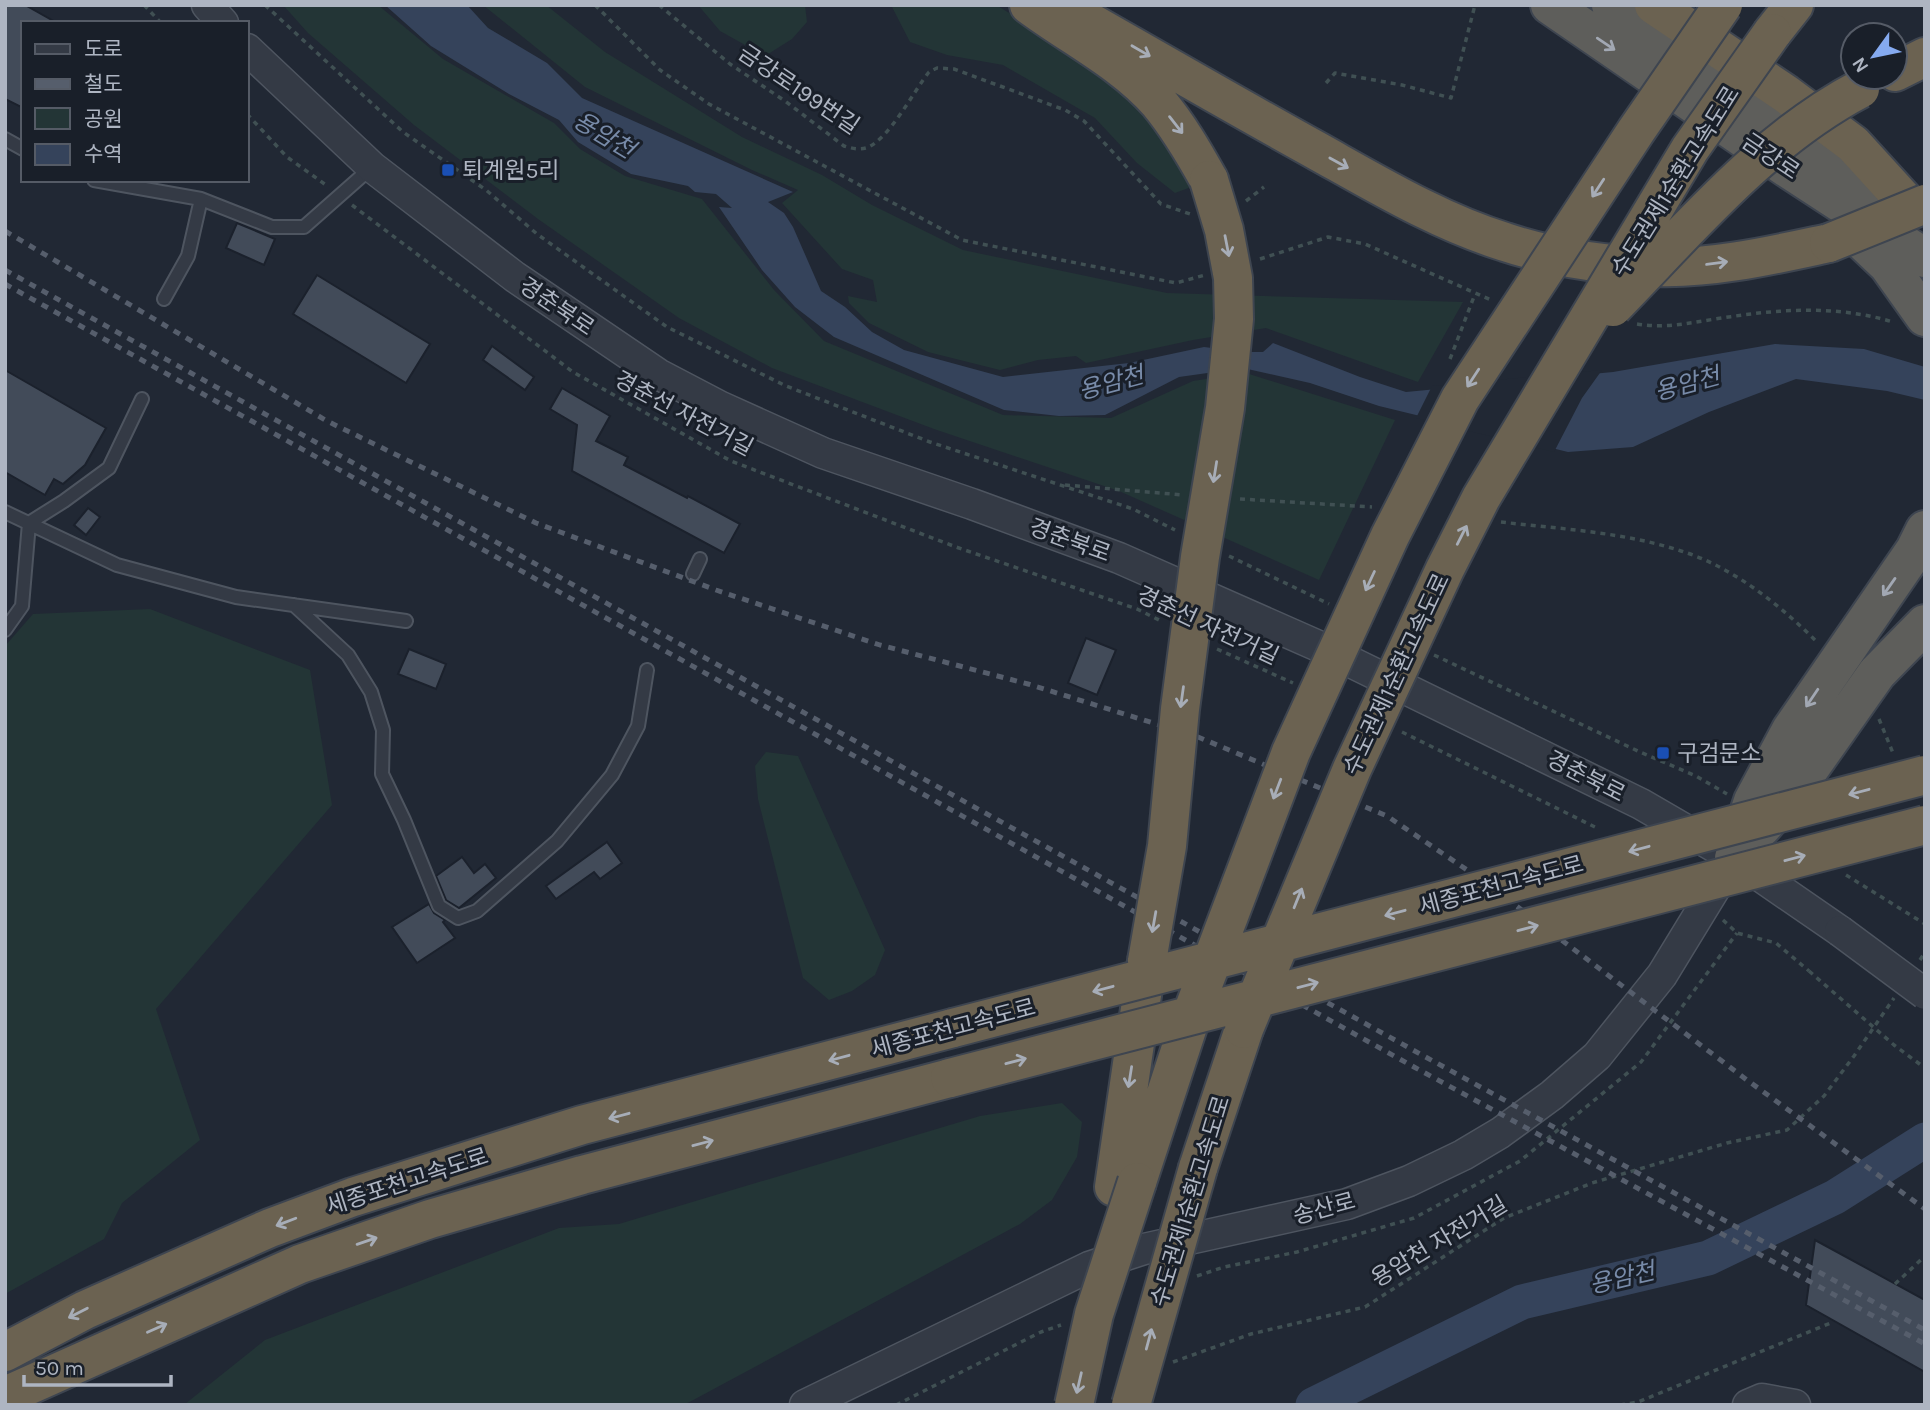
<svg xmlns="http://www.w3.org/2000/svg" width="1930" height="1410" viewBox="0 0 1930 1410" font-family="Karla,'Noto Sans KR',sans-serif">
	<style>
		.green { fill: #233536 }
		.water { fill: #35435b }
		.pier { fill: #212834 }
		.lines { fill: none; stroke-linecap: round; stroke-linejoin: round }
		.river { stroke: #35435b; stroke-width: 35 }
		.building { fill: #424b59; stroke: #1b212c; stroke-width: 2 }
		.service-casing { stroke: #4e5560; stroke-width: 16 }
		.tertiary-casing { stroke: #4e5560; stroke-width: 33 }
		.trunk-casing { stroke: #3e4550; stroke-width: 42 }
		.motorway-casing { stroke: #3e4550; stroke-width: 42 }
		.path { stroke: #405053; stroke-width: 3.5; stroke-dasharray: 5 5; stroke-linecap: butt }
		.service { stroke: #343a45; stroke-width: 12 }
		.tertiary { stroke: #343a45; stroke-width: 30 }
		.trunk { stroke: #5e5e5b; stroke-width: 38 }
		.motorway { stroke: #6b6251; stroke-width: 38 }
		.rail { stroke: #565e6c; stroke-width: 5; stroke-dasharray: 7 7; stroke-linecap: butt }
		.tertiary-bridge-casing { stroke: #4e5560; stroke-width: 33; stroke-linecap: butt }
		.motorway-bridge-casing { stroke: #3e4550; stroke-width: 42; stroke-linecap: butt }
		.path-bridge { stroke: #405053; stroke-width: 3.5; stroke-dasharray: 5 5; stroke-linecap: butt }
		.tertiary-bridge { stroke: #343a45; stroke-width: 30 }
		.motorway-bridge { stroke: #6b6251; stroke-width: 38 }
		.oneway { stroke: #a2a8b3 }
		.oneway2 { stroke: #a7adb7 }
		.transit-dot { fill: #1a4fb4; stroke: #191f29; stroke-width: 2.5 }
		.labels { text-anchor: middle; stroke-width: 6; stroke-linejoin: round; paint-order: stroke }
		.street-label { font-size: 23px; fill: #aeb5c2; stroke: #191f29 }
		.poi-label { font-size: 23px; fill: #aeb5c2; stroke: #191f29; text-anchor: start }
		.water-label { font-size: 24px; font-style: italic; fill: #788ba9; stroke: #191f29 }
	</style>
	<rect width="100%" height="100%" fill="#212834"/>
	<!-- green -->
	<path class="green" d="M283 5H378L443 59 554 123 580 149 625 176 702 199 774 290 824 341 1003 415 1111 418 1193 381 1246 373 1395 420 1319 580 1119 491 934 429 772 368 679 318 538 219 414 125 308 33Z
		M483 5H546L605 52 742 137 822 175 872 205 963 250 1167 293 1463 302 1418 382 1266 328 1193 340 1086 363 1076 356 1038 360 1000 370 928 352 869 323 849 303 848 296 877 302 873 280 842 269 782 203 798 190 752 170 585 87Z
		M698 5H805L807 22 792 39 765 56 720 31Z
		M891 5H996L1114 76 1175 149 1194 186 1175 193 1137 163 1095 118 1003 65 947 55 910 42Z
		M150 609 310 670 332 805 156 1009 200 1140 122 1203 104 1239 5 1294V646L33 614Z
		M766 752 798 756 885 950 875 975 852 991 829 1000 803 978 758 799 755 766Z
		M1062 1103 1082 1122 1077 1157 1052 1200 1020 1224 684 1405H178L185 1404 265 1340 559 1228 619 1224 980 1116Z"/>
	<!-- water -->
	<path class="water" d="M385 5H467L488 28 547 63 582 98 793 192 768 202 784 213 793 227 821 291 845 307 872 332 904 350 1003 377 1129 363 1204 347 1244 352H1263L1273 343 1360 377 1406 392 1613 372 1775 344 1864 349 1925 367V400L1887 391 1796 379 1709 412 1633 447 1568 452 1379 406 1310 383 1243 368 1179 377 1105 415 1059 416 1004 410 834 337 795 307 762 270 719 207 732 208 716 194 695 192 688 186 631 174 578 142 559 120 509 94 431 46Z"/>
	<!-- pier -->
	<path class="pier" d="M1602 370 1582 398 1554 452 1416 418 1432 386Z"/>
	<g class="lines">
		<!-- river -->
		<path class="river" d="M1313 1405 1522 1302 1708 1258 1835 1197 1925 1140"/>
	</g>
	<!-- building -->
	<path class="building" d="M5 5H25L57 23H23V108L5 99Z
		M237 223 275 239 264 265 226 248Z
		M317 275 430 344 406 383 293 314Z
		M492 346 534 377 525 390 483 360Z
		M5 370 106 428 85 465 63 484 54 479 45 495 5 472Z
		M562 388 610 416 596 441 628 457 624 465 687 498 688 496 740 524 724 553 572 471 577 425 550 409Z
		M88 508 100 517 86 535 74 525Z
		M1086 638 1116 650 1097 695 1068 683Z
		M409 649 446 664 436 689 398 674Z
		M607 842 622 863 600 879 594 872 556 899 546 886Z
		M462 857 474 873 485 864 496 878 459 908 446 900 436 876Z
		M429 904 434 913 445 920 443 922 455 938 417 963 392 927Z
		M1815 1240 1925 1300V1372L1806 1305Z"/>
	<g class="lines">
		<!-- service casing -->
		<g class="service-casing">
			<path id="service" d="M5 139 23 149
				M94 180 201 199 272 227H304L372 167
				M164 299 188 256 201 199
				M5 512 117 565 236 597 406 621
				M693 574 700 559
				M294 605 348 655 371 692 383 730 382 774 404 820 439 906 458 918 477 911 557 841 612 775 638 726 647 670
				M5 630 22 606 29 523 64 501 109 468 142 399"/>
		</g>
		<!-- tertiary casing -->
		<g class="tertiary-casing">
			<path id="tertiary" d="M207 5 223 23
				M247 49 372 167 515 277 658 374 721 407 823 453 972 504 1119 558 1316 645 1641 804 1734 858 1840 931
				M805 1405 1089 1267 1144 1249 1347 1204 1409 1181 1463 1155 1500 1133 1552 1095 1597 1056 1662 975 1728 867
				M1748 1405 1762 1399 1795 1405"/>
		</g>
		<!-- trunk casing -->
		<g class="trunk-casing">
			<path id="trunk" d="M1550 5 1787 168 1925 258
				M1611 5 1881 185
				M1851 230 1888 265 1925 317
				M1761 828 1796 788 1877 673 1925 624
				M1734 858 1753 801 1791 730 1915 550 1925 530"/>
		</g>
		<!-- motorway casing -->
		<g class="motorway-casing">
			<path id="motorway" d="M1029 5C1072 37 1123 62 1159 103 1179 127 1194 153 1209 180
				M1060 5C1146 54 1232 104 1319 152 1378 185 1440 222 1505 242 1553 258 1605 265 1656 267 1714 269 1773 255 1829 243
				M1654 5 1786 94 1853 144 1904 200
				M1772 33 1794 5
				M1895 72 1925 57
				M1198 1168 1244 1029
				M1137 1182 1193 1011
				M1114 1187 1147 961
				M5 1352 85 1310 270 1228 353 1197 582 1125 953 1028
				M5 1396 300 1264 430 1219 582 1175 950 1078"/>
		</g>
		<!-- path -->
		<path class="path" d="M144 5 161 23
			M265 5 403 132 486 190 537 234 667 327 786 386 930 442 1133 509 1175 530
			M595 5 660 70 709 104 962 240 1176 283 1205 275
			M659 5 730 64 785 101 844 146C851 148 858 150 866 148 889 140 913 92 929 72L937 68 954 69 1065 110 1084 121 1161 204 1190 214
			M1326 83 1335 73 1402 85 1451 98 1475 5
			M247 114 287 157 326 185
			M1246 201 1264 187
			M352 205 573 372 731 461 956 547 1137 609 1163 622
			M1260 259 1328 237 1365 244 1491 300
			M1637 324C1667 329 1693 322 1722 318 1779 309 1837 305 1893 322
			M1450 359 1475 294
			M1065 485 1183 495
			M1240 499 1372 507
			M1501 522C1560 529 1624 532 1681 551 1733 567 1780 605 1818 643
			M1229 556 1329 604
			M1217 649 1293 683
			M1434 655 1640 752 1696 776 1727 794
			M1879 719 1893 753
			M1402 732 1599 829
			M1846 875 1925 924
			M1723 920 1737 933 1776 943 1809 971
			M1920 960 1925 952
			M1197 1276 1224 1267 1297 1252 1414 1218 1520 1161 1641 1062 1737 933
			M1895 1284 1925 1256
			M1173 1362 1251 1334 1365 1307 1504 1218 1592 1183 1727 1143 1787 1130 1824 1096 1854 1056 1894 998
			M896 1405 1041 1332 1061 1325
			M1620 1405 1638 1402 1833 1322"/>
		<!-- service -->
		<use href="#service" class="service"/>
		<!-- tertiary -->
		<use href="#tertiary" class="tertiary"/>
		<!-- trunk -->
		<use href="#trunk" class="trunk"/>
		<!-- motorway -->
		<use href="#motorway" class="motorway"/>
		<!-- rail -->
		<path class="rail" d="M5 231 327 421 536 523 716 590 880 645 1028 684 1198 737 1387 816 1482 880 1747 1080 1925 1209
			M5 270 1422 1055 1925 1330
			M5 284 1414 1067 1925 1344"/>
		<!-- tertiary-bridge casing -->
		<g class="tertiary-bridge-casing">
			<path id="tertiary-bridge" d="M1840 931 1925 994"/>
		</g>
		<!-- motorway-bridge casing -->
		<g class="motorway-bridge-casing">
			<path id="motorway-bridge" d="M1829 243 1925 204
				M1613 307C1689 229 1763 140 1860 89
				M1147 961 1167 846 1180 709 1200 557 1225 408 1234 319 1233 278 1224 230 1209 180
				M1193 1011 1291 752 1390 536 1460 399 1636 131 1723 5
				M953 1028 1925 775
				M1244 1029 1352 769 1445 569 1481 498 1690 149 1772 33
				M950 1078 1925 825
				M1074 1405 1094 1314 1137 1182
				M1131 1405 1198 1168"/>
		</g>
		<!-- path-bridge -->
		<path class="path-bridge" d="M1809 971 1894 1045 1925 1068"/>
		<!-- tertiary-bridge -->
		<use href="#tertiary-bridge" class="tertiary-bridge"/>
		<!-- motorway-bridge -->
		<use href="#motorway-bridge" class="motorway-bridge"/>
	</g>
	<!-- one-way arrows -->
	<defs><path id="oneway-shaft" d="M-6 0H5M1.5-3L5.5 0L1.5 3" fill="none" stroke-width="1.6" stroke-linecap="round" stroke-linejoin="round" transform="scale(1.75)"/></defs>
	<g class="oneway">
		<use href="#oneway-shaft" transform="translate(1606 44) rotate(34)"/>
		<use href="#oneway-shaft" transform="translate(1889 587) rotate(125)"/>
		<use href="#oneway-shaft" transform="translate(1812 698) rotate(124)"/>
	</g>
	<g class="oneway2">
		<use href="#oneway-shaft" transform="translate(1141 51) rotate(30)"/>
		<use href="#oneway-shaft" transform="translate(1176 125) rotate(52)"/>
		<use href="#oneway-shaft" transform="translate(1339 163) rotate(29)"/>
		<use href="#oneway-shaft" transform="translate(1598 188) rotate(123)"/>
		<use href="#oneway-shaft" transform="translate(1227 246) rotate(79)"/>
		<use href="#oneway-shaft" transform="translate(1717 263) rotate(-8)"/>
		<use href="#oneway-shaft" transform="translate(1473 378) rotate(123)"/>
		<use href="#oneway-shaft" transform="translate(1215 472) rotate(99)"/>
		<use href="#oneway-shaft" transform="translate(1462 535) rotate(-63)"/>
		<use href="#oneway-shaft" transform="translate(1370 581) rotate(115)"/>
		<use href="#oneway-shaft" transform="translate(1182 697) rotate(98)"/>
		<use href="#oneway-shaft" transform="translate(1277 789) rotate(111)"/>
		<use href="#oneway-shaft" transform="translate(1859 792) rotate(165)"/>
		<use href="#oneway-shaft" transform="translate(1639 849) rotate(165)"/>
		<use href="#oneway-shaft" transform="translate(1795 858) rotate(-15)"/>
		<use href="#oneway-shaft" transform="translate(1298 898) rotate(-68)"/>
		<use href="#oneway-shaft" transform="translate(1395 913) rotate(165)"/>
		<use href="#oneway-shaft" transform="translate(1154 922) rotate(100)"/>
		<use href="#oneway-shaft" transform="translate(1528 928) rotate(-15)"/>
		<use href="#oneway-shaft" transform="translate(1308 985) rotate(-15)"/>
		<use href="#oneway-shaft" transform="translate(1103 989) rotate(165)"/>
		<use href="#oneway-shaft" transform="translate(839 1058) rotate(165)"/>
		<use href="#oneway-shaft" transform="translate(1016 1061) rotate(-15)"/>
		<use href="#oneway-shaft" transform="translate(1130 1077) rotate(99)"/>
		<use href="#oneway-shaft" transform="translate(619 1116) rotate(165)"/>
		<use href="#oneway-shaft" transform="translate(703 1143) rotate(-15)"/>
		<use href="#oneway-shaft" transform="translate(286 1222) rotate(159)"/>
		<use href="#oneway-shaft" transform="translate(367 1241) rotate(-19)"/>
		<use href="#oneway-shaft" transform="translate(78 1313) rotate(153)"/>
		<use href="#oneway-shaft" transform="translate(157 1328) rotate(-24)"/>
		<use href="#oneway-shaft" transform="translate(1149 1339) rotate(-75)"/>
		<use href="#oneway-shaft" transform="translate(1079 1383) rotate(103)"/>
	</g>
	<!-- markers -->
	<g class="transit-dot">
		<rect x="441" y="163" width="14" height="14" rx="3.5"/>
		<rect x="1656" y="746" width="14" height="14" rx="3.5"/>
	</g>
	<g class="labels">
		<!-- street labels -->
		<g class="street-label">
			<text transform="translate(799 89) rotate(34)" y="8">금강로199번길</text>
			<text transform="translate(1771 156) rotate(34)" y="8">금강로</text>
			<text transform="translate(1675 181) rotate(-58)" y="8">수도권제1순환고속도로</text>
			<text transform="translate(557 306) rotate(34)" y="8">경춘북로</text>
			<text transform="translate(684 413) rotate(28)" y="8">경춘선 자전거길</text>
			<text transform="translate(1070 540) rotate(20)" y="8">경춘북로</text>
			<text transform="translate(1208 625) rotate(25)" y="8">경춘선 자전거길</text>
			<text transform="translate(1396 674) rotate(-65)" y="8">수도권제1순환고속도로</text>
			<text transform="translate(1586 776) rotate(27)" y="8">경춘북로</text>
			<text transform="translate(1501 885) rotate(-15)" y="8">세종포천고속도로</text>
			<text transform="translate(953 1028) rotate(-15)" y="8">세종포천고속도로</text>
			<text transform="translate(407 1181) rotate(-18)" y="8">세종포천고속도로</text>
			<text transform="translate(1190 1201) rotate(-73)" y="8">수도권제1순환고속도로</text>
			<text transform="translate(1324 1208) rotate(-15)" y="8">송산로</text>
			<text transform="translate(1439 1241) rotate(-31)" y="8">용암천 자전거길</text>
		</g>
		<!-- poi labels -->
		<g class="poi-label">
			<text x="462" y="178">퇴계원5리</text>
			<text x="1677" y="761">구검문소</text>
		</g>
		<!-- water labels -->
		<g class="water-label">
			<text transform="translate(604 135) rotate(31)" y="8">용암천</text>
			<text transform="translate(1111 383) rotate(-15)" y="8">용암천</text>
			<text transform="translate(1687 384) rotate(-15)" y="8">용암천</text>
			<text transform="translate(1622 1278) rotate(-13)" y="8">용암천</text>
		</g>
	</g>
	<!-- border -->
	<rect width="1930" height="1410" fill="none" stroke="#aeb5c2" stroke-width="14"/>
	<!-- legend -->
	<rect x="21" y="21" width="228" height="161" fill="#191f29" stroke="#555b66" stroke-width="2"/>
	<rect x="35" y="44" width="35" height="10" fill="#343a45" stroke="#555b66" stroke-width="2"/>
	<text x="84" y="56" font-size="21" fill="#aeb5c2">도로</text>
	<rect x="35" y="79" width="35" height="10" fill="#565e6c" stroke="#555b66" stroke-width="2"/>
	<text x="84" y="91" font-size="21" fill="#aeb5c2">철도</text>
	<rect x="35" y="108" width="35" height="21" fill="#233536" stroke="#555b66" stroke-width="2"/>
	<text x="84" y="126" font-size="21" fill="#aeb5c2">공원</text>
	<rect x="35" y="144" width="35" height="21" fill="#35435b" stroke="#555b66" stroke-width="2"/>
	<text x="84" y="161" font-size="21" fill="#aeb5c2">수역</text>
	<!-- north arrow -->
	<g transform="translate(1874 56) rotate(237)"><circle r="33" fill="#191f29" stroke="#555b66" stroke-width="2"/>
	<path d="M0-5L12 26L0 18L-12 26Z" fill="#85aaf0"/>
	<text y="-10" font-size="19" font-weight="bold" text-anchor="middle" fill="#aeb5c2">N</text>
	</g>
	<!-- scale -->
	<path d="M24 1375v10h147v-10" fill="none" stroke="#aeb5c2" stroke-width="3.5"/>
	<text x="35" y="1375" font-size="21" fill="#aeb5c2" stroke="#191f29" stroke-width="5" paint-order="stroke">50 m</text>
</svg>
